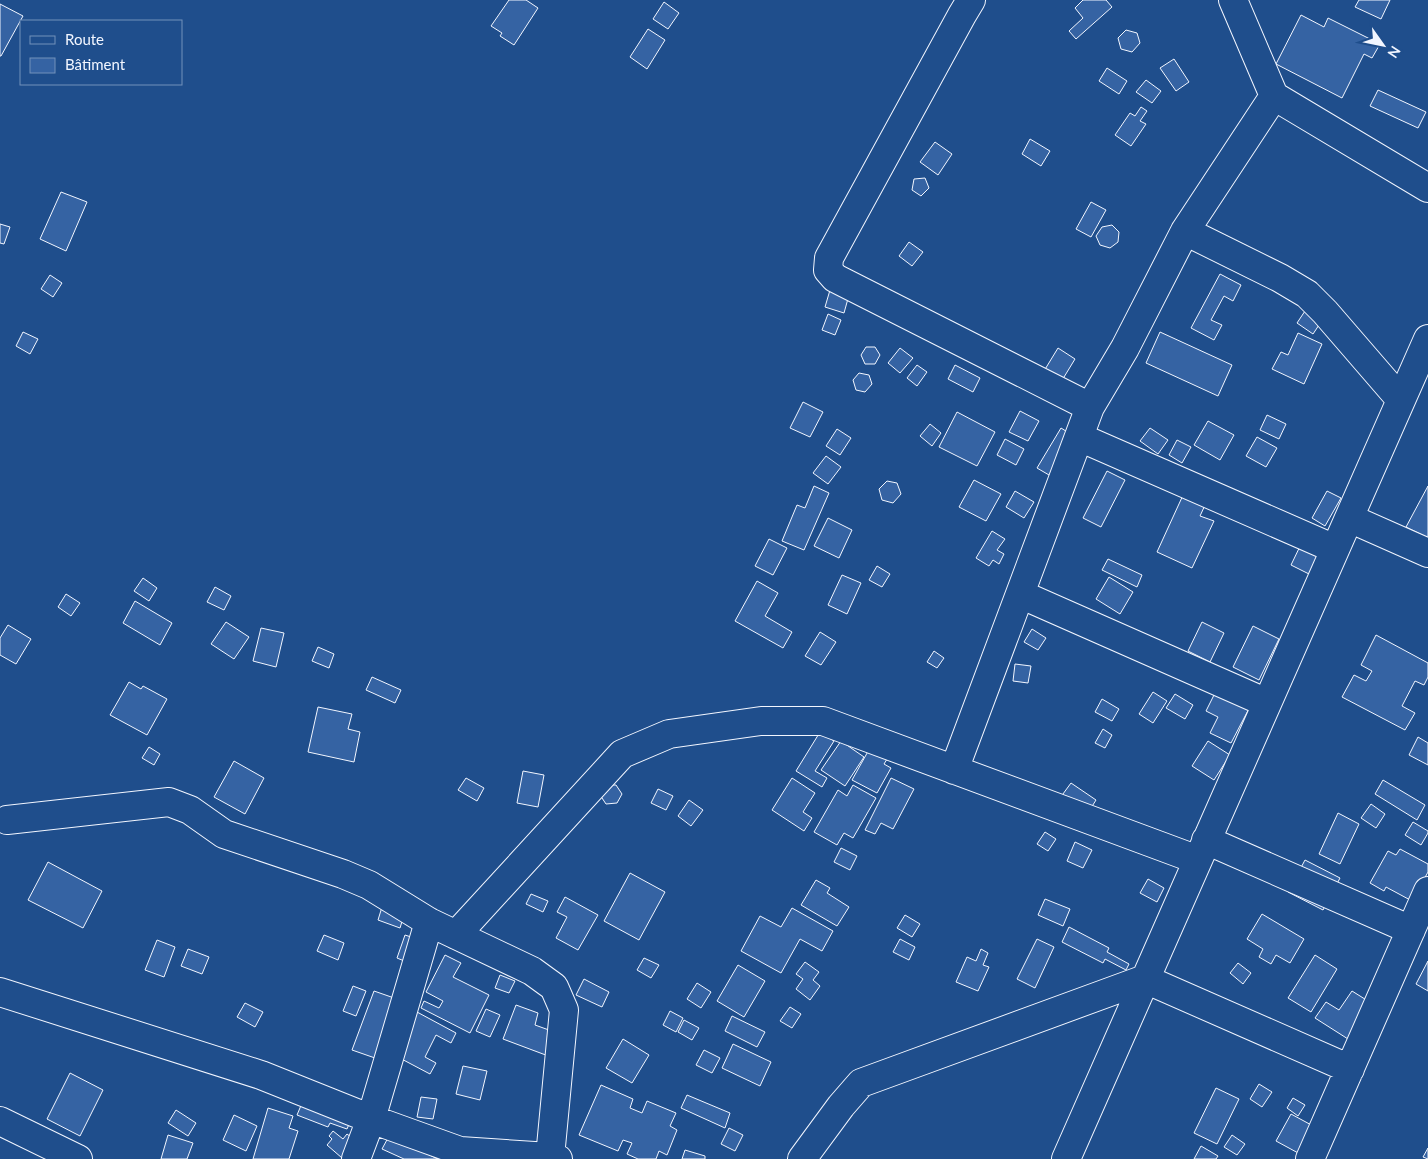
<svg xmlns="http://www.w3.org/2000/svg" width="1428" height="1159" viewBox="0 0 1428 1159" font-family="Lato,sans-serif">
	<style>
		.building { fill: #3563a3; stroke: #f2f6ff }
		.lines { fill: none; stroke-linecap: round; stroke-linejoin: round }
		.minor-casing { stroke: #f2f6ff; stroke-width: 30 }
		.minor { stroke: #1f4e8c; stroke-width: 28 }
	</style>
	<rect width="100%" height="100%" fill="#1f4e8c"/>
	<!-- building -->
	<path class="building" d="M509 0H526L538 8 514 45 500 36 502 33 491 26Z
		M1083 0H1106L1112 7 1076 39 1069 31 1083 18 1075 8Z
		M1359 0H1390L1381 19 1355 7Z
		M664 2 679 13 668 29 653 19Z
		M0 4 23 16 1 56H0Z
		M1301 15 1324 27 1328 18 1380 44 1372 58 1364 54 1342 98 1276 64Z
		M648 29 665 40 647 69 630 57Z
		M1126 30 1137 33 1140 43 1132 52 1121 49 1118 38Z
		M1174 59 1189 82 1176 91 1160 68Z
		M1107 68 1127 81 1119 94 1099 81Z
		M1146 80 1161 91 1152 103 1136 92Z
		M1378 90 1426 112 1418 128 1370 106Z
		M1141 107 1147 111 1140 121 1146 124 1131 146 1115 135 1130 113 1135 116Z
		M1030 139 1050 151 1041 166 1022 154Z
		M935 142 952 154 938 175 920 162Z
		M925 178 929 188 921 196 912 190 914 179Z
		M61 192 87 202 66 251 40 239Z
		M1091 202 1106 210 1091 237 1076 229Z
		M0 224 10 227 4 244 0 243Z
		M1112 225 1119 232 1118 242 1110 248 1100 245 1096 236 1102 227Z
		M909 242 923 252 912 266 899 256Z
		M1220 274 1241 285 1233 301 1224 296 1211 320 1222 325 1214 340 1191 328Z
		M50 275 62 283 53 297 41 289Z
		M830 290 849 295 844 313 825 307Z
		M1305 311 1321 322 1313 334 1297 323Z
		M828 314 841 320 835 335 822 330Z
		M23 332 38 339 30 354 16 346Z
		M1160 332 1232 365 1218 396 1146 363Z
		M1298 333 1322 344 1304 384 1272 369 1281 352 1288 355Z
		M866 347H875L880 355 875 364H865L861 355Z
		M900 348 913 358 900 373 888 363Z
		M1058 348 1075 359 1061 382 1044 371Z
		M917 365 927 372 917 386 907 378Z
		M955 365 980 378 973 392 948 379Z
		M859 373 869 375 872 384 865 392 856 390 853 380Z
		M803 402 823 412 810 437 790 428Z
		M1020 411 1039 421 1028 441 1009 432Z
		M957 412 995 432 977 466 939 447Z
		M1267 415 1286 424 1279 439 1260 430Z
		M1208 421 1234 435 1220 460 1194 445Z
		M930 424 941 433 932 446 920 436Z
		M1061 428 1085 443 1061 482 1037 468Z
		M1150 428 1168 440 1158 454 1140 441Z
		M837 429 851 438 840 455 826 446Z
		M1257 437 1277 448 1266 467 1246 456Z
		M1005 439 1024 449 1016 465 997 455Z
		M1177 440 1191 447 1182 463 1169 455Z
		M826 456 841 467 828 484 813 473Z
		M1107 471 1125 480 1101 527 1083 518Z
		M974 480 1001 494 986 521 959 507Z
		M887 481 897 483 901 494 893 503 882 500 879 489Z
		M814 486 829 493 804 550 782 541 797 505 805 508Z
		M1428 486V538L1406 527Z
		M1015 491 1034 502 1024 518 1006 507Z
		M1327 491 1341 498 1325 526 1312 518Z
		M1184 493 1206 503 1200 516 1214 521 1192 568 1157 552Z
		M828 518 852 530 839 558 814 546Z
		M992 531 1005 539 997 550 1004 554 999 564 993 560 989 566 976 558Z
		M1304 538 1322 546 1309 574 1291 565Z
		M769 539 787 548 773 575 755 566Z
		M1108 559 1142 575 1137 587 1102 570Z
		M877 566 890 574 882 587 869 580Z
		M842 575 861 583 847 614 828 605Z
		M1109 577 1133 592 1120 614 1096 599Z
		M143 578 157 588 149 601 134 591Z
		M757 581 778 593 765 616 792 632 783 648 735 621Z
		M215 587 231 596 224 610 207 602Z
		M66 594 80 603 71 616 58 607Z
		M135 601 172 623 160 645 123 623Z
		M226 622 249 637 234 659 211 644Z
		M1202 622 1224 633 1210 662 1188 651Z
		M8 625 31 639 16 664 0 655V638Z
		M1253 626 1279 639 1259 680 1233 667Z
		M261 628 284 633 276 667 253 661Z
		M1032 629 1046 638 1038 650 1024 642Z
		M820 632 836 642 821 665 805 656Z
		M1376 635 1428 663V677L1424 685 1415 681 1402 706 1415 713 1405 730 1342 697 1354 675 1366 681 1372 671 1361 665Z
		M318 647 334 654 329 668 312 661Z
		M934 651 944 658 937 668 927 662Z
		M1015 664 1031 666 1028 683 1013 681Z
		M372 677 401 690 395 703 366 690Z
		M129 682 141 689 143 686 167 699 147 735 110 715Z
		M1219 685 1253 701 1231 743 1210 733 1218 717 1206 711Z
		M1153 692 1167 701 1153 723 1139 714Z
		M1175 694 1193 705 1185 719 1166 708Z
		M1102 699 1119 709 1112 721 1095 712Z
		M318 707 352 714 348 729 360 732 354 762 308 752Z
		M1103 729 1112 735 1105 748 1095 743Z
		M820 732 834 741 815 771 827 778 822 787 796 771Z
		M1418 737 1428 743V765L1409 755Z
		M841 741 864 757 845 786 821 770Z
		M1208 741 1230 755 1214 780 1192 766Z
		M871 746 889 756 884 764 891 768 877 793 852 780Z
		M149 747 160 754 154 765 142 758Z
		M234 761 264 778 245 814 214 797Z
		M523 771 544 775 538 807 517 803Z
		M466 778 484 788 477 801 458 790Z
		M792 778 815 793 803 812 812 818 804 831 772 810Z
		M891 778 914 789 893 829 881 823 875 834 865 830Z
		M1383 780 1425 805 1417 820 1375 794Z
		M1071 783 1096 800 1086 816 1060 798Z
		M605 785H616L622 794 617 803 606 804 600 795Z
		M853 785 876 798 853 838 844 833 837 845 814 832 838 790 847 796Z
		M658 789 673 796 666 810 651 803Z
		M689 800 703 810 691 826 678 816Z
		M1371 804 1385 814 1376 828 1361 818Z
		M1338 813 1359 824 1340 864 1319 854Z
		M1413 822 1428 831V833L1421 845 1405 835Z
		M1045 832 1056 839 1048 851 1037 844Z
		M1075 842 1092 850 1083 868 1067 861Z
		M841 848 857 856 850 870 834 862Z
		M1400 849 1428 864V872L1412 901 1386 887 1384 891 1370 883 1388 851 1396 855Z
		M1305 860 1340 878 1323 910 1288 892Z
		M48 862 102 891 83 928 28 900Z
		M630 873 665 892 639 940 604 921Z
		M1148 879 1164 888 1157 902 1140 893Z
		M816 880 830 888 827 893 849 907 837 926 801 905Z
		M531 894 548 901 543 912 526 904Z
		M565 897 598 915 578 950 556 938 567 917 557 912Z
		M1045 899 1070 909 1063 926 1038 915Z
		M382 907 404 915 400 928 378 920Z
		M792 908 833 931 822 951 800 939 781 973 741 951 760 916 781 927Z
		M1262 914 1304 939 1290 963 1276 955 1271 964 1259 957 1263 949 1247 939Z
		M905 915 920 924 912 937 897 928Z
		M1069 927 1109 948 1107 952 1129 964 1126 970 1105 959 1103 963 1062 942Z
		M324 935 344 943 338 960 317 951Z
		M405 935 417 939 409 963 397 958Z
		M900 939 915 947 909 960 893 952Z
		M1037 939 1054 947 1035 988 1017 979Z
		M157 940 175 947 164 977 145 970Z
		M188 949 209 957 202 974 181 966Z
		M981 949 988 953 983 965 989 967 978 991 956 982 967 957 976 961Z
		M445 955 461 963 453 977 489 995 470 1033 421 1008 424 1001 439 1008 443 1001 426 992Z
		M1315 955 1337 969 1311 1012 1288 998Z
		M644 958 659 965 651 978 637 970Z
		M1428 961V991L1416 984Z
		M805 962 819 972 813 980 820 986 810 1000 796 989 803 979 796 974Z
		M1238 963 1251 973 1243 984 1230 973Z
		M738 965 765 981 744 1017 717 1001Z
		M500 975 515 981 509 993 495 988Z
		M584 979 609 992 602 1007 576 995Z
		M697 983 711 992 701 1008 687 999Z
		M353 986 366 991 356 1016 343 1011Z
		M374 991 397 999 375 1058 352 1050Z
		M1352 991 1368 1001 1348 1039 1315 1018 1326 1002 1339 1010Z
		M245 1003 263 1012 255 1027 237 1017Z
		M516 1005 538 1013 535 1025 560 1034 551 1057 503 1039Z
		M790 1007 801 1014 792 1028 780 1021Z
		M486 1009 500 1015 490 1037 476 1031Z
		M670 1011 683 1018 676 1032 663 1025Z
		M417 1012 456 1033 451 1043 436 1035 425 1057 436 1063 430 1074 394 1055Z
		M732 1016 765 1032 757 1047 725 1031Z
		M684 1020 699 1028 692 1040 678 1032Z
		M623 1039 649 1055 632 1083 606 1068Z
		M733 1044 771 1062 760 1086 722 1068Z
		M704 1050 720 1058 712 1073 696 1065Z
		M463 1066 487 1071 480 1100 456 1094Z
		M70 1073 103 1090 80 1136 47 1119Z
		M1259 1084 1272 1092 1262 1107 1250 1099Z
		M601 1085 633 1099 630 1108 642 1113 647 1101 676 1113 670 1126 677 1130 667 1155 659 1151 656 1159H638L627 1154 632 1143 623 1140 618 1151 579 1135Z
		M1216 1088 1239 1099 1217 1144 1194 1133Z
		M687 1095 730 1113 725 1128 681 1108Z
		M305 1096 350 1122 347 1129 330 1123 328 1127 297 1115Z
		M421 1097 437 1099 433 1119 417 1117Z
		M1293 1098 1305 1105 1298 1116 1287 1108Z
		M268 1108 293 1116 289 1128 298 1131 289 1159H253Z
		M176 1110 196 1123 188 1136 168 1123Z
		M1291 1114 1315 1127 1300 1154 1276 1141Z
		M234 1115 257 1126 246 1151 223 1140Z
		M729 1128 743 1135 735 1151 721 1144Z
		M333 1131 343 1139 347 1134 356 1141 342 1158 327 1145 332 1139 329 1136Z
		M168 1135 193 1143 187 1159H161Z
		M1232 1135 1245 1144 1237 1155 1224 1147Z
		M389 1136 438 1159H404L382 1149Z
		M1201 1146 1218 1156 1216 1159H1194Z
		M1428 1148V1159L1423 1157Z
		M685 1150 705 1156V1159H682Z"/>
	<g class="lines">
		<!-- minor casing -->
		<g class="minor-casing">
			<path id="minor" d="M971 0 962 15 829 258 828 270 835 278 1090 407
				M1233 0 1274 96 1428 188
				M1185 231 1280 278 1307 294 1325 312 1401 400
				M1079 437 1335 549
				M1349 518 1428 553
				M1020 594 1267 703
				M954 770 1090 407 1125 348 1185 231 1274 96
				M7 820 169 802 190 810 224 834 343 874 369 885 429 922 532 971 554 987 564 1010 550 1157
				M1206 840 1411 930
				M456 935 622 754 669 734 761 721H823L1198 860
				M0 992 261 1075 371 1119 460 1151 550 1157 558 1159
				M0 1121 78 1159
				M356 1159 371 1119 429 922
				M802 1159 841 1106 861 1083 1145 979 1350 1069
				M1066 1159 1428 339
				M1310 1159 1428 891"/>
		</g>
		<!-- minor -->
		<use href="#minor" class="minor"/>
	</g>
	<!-- legend -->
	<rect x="20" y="20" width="162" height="65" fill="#1f4e8c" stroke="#7391ba"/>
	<rect x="30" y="36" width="25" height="8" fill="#1f4e8c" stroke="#7391ba"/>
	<text x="65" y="45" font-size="15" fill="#f2f6ff">Route</text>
	<rect x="30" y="58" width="25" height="15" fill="#3563a3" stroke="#7391ba"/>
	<text x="65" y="70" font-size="15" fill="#f2f6ff">Bâtiment</text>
	<!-- north arrow -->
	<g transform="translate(1383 45) rotate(123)" stroke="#1f4e8c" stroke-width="4" paint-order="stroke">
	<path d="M0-4L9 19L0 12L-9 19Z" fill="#f2f6ff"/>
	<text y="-8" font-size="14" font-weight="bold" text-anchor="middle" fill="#f2f6ff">N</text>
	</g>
</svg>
